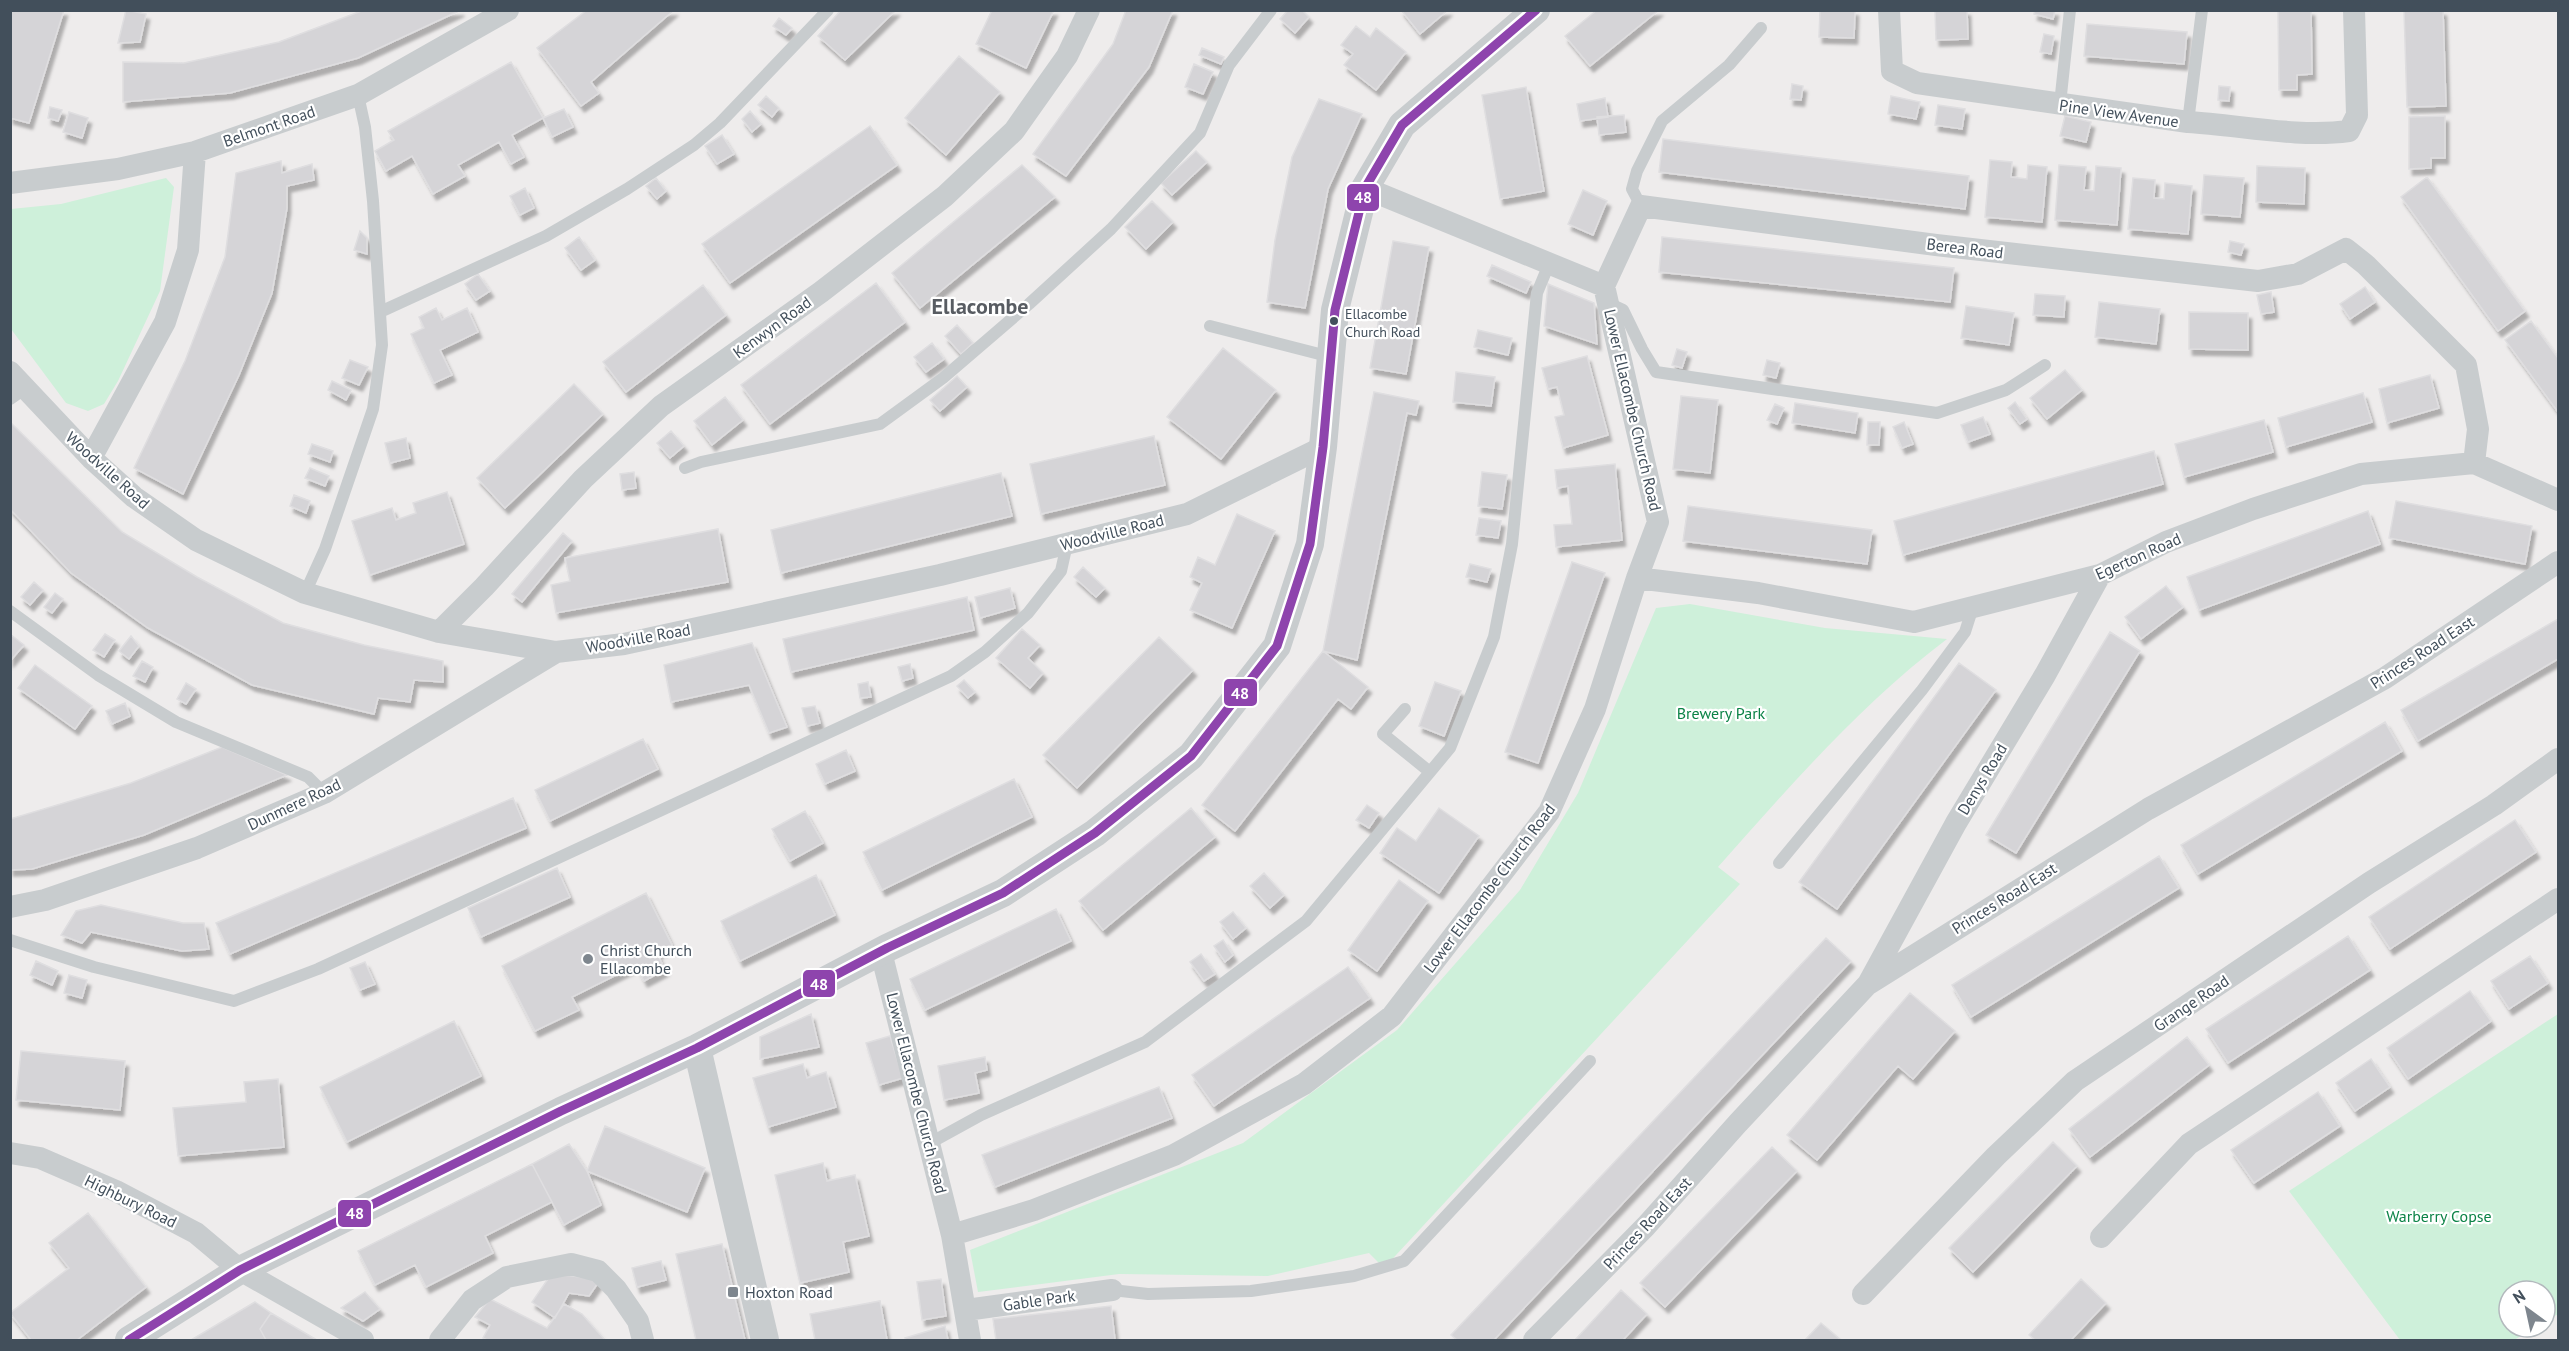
<svg xmlns="http://www.w3.org/2000/svg" width="2569" height="1351" viewBox="0 0 2569 1351" font-family="'PT Sans',sans-serif">
	<style>
		.green { fill: #cef0da }
		.building { fill: #d5d4d7; stroke: #dfdee0; stroke-width: 1.5; filter: url(#shadow) }
		.lines { fill: none; stroke-linecap: round; stroke-linejoin: round }
		.service { stroke: #c8ccce; stroke-width: 12 }
		.minor { stroke: #c8ccce; stroke-width: 22 }
		.tertiary { stroke: #c8ccce; stroke-width: 28 }
		.bus-1-casing { stroke: #fff; stroke-width: 14 }
		.bus-1 { stroke: #8e44ad; stroke-width: 9 }
		.bus-dot { fill: #424f5b; stroke: #fff; stroke-width: 2 }
		.poi-dot { fill: #7e868e; stroke: #fff; stroke-width: 2 }
		.labels { text-anchor: middle; stroke-width: 4.5; stroke-linejoin: round; paint-order: stroke }
		.bus-label { font-size: 14px; fill: #424f5b; stroke: #fff; text-anchor: start }
		.street-label { font-size: 16px; fill: #424f5b; stroke: #fff }
		.park-label { font-size: 16px; fill: #0c8347; stroke: #fff }
		.poi-label { font-size: 16px; fill: #424f5b; stroke: #fff; text-anchor: start }
		.district-label { font-size: 22px; font-weight: bold; fill: #585c62; stroke: #fff }
		.line-badge { stroke: #fff; stroke-width: 2 }
		.badge-label { font-size: 16px; text-anchor: middle; font-weight: bold; fill: #fff }
	</style>
	<defs>
		<filter id="shadow"><feDropShadow dx="3.5" dy="6" stdDeviation="1.5" flood-color="#0004"/></filter>
	</defs>
	<rect width="100%" height="100%" fill="#eeecec"/>
	<!-- green -->
	<path class="green" d="M166 178 174 187 160 291 118 381 104 404 88 411 66 403 11 329V209L61 204Z
		M1690 604 1825 628 1947 639C1861 704 1789 787 1718 867L1740 884 1384 1268 1369 1253 1268 1276 1119 1274 978 1292 970 1250 1243 1143 1397 1030 1520 890 1578 793 1656 608Z
		M2558 1014V1314L2545 1322V1291H2509V1327H2537L2514 1340H2400L2289 1191Z"/>
	<!-- building -->
	<path class="building" d="M10 10H64L29 123 10 118Z
		M126 10 146 14 140 42 118 43Z
		M364 10H461L358 58 230 93 123 102V62L184 63 279 42Z
		M587 10H674L591 82 599 93 581 106 537 48Z
		M841 10H896L845 60 818 36Z
		M992 10H1054L1026 68 976 44Z
		M1126 10H1173L1149 67 1066 176 1033 154 1113 44Z
		M1288 10H1302L1309 17 1295 33 1280 19Z
		M1401 10H1448L1420 34Z
		M1597 10H1659L1590 66 1565 36Z
		M1820 10H1855L1854 38 1819 37Z
		M1935 10H1967L1968 39 1936 40Z
		M2035 10H2055L2053 19 2034 14Z
		M2278 10H2311L2312 74 2297 75V90H2279Z
		M2404 10H2443L2446 106 2407 107Z
		M779 18 792 28 786 35 773 26Z
		M2087 24 2187 32 2184 64 2084 56Z
		M1356 26 1370 37 1376 28 1406 52 1376 90 1344 65 1353 54 1341 45Z
		M2044 34 2054 36 2051 54 2040 52Z
		M1202 48 1224 57 1221 64 1199 55Z
		M959 56 1000 92 946 155 905 118Z
		M511 62 543 118 512 135 524 157 511 164 499 142 458 165 465 176 433 194 412 156 386 171 375 151 394 140 388 131Z
		M1194 64 1213 72 1203 94 1185 87Z
		M1792 84 1803 86 1801 100 1790 99Z
		M2219 86 2230 87 2229 101 2218 100Z
		M1526 87 1544 191 1500 199 1482 95Z
		M766 96 779 108 772 117 758 105Z
		M1891 96 1920 102 1916 119 1888 114Z
		M1605 98 1608 117 1580 121 1577 104Z
		M1319 99 1362 114 1328 189 1305 308 1267 302 1275 240 1292 157Z
		M1938 105 1965 109 1962 129 1935 125Z
		M50 107 62 110 58 121 48 118Z
		M564 109 573 127 552 137 543 118Z
		M750 111 761 124 752 132 742 119Z
		M69 112 88 118 82 138 63 132Z
		M1624 115 1626 132 1599 135 1597 117Z
		M2065 116 2091 122 2086 142 2060 136Z
		M2445 116V158H2431V168L2409 169V117Z
		M870 126 897 165 730 283 702 244Z
		M722 135 734 154 717 164 705 146Z
		M1663 139 1969 176 1965 209 1659 172Z
		M1196 151 1207 162 1172 195 1161 183Z
		M1990 160 2012 162 2011 177 2027 179 2028 165 2047 167 2042 222 1985 217Z
		M281 161 282 173 312 164 314 180 287 186V208L272 293 239 375 183 494 134 468 185 361 225 257 236 173Z
		M1022 165 1055 197 920 308 892 273Z
		M2059 165 2086 167 2084 190 2094 191 2096 166 2121 168 2117 225 2055 220Z
		M2257 166 2305 168 2304 204 2256 202Z
		M2204 175 2244 178 2240 217 2201 214Z
		M2427 177 2525 311 2498 331 2401 197Z
		M656 178 666 191 657 199 646 186Z
		M2133 178 2155 180 2154 198 2164 199 2165 183 2192 186 2188 234 2128 229Z
		M525 188 534 208 520 215 510 196Z
		M1583 190 1607 201 1593 235 1568 224Z
		M1152 201 1173 222 1146 249 1125 227Z
		M360 231 367 238V254L354 250Z
		M579 237 595 260 581 270 565 248Z
		M1662 237 1954 268 1950 302 1659 272Z
		M1393 241 1429 247 1406 374 1370 368Z
		M2230 241 2244 244 2241 255 2228 252Z
		M1492 265 1531 282 1526 293 1487 276Z
		M478 274 490 291 476 300 465 284Z
		M876 283 905 322 770 424 741 385Z
		M1548 284 1594 303 1597 344 1544 326Z
		M703 285 726 315 626 392 603 362Z
		M2365 287 2375 302 2350 319 2340 304Z
		M2271 292 2274 312 2261 314 2257 295Z
		M2035 294 2065 296 2064 317 2033 315Z
		M2099 302 2160 309 2156 344 2095 337Z
		M1966 306 2014 313 2009 345 1961 338Z
		M436 308 442 320 467 308 478 332 440 350 452 375 434 383 411 334 424 328 419 317Z
		M2189 312 2248 313V350L2189 349Z
		M2531 321 2558 358V412L2505 340Z
		M957 325 973 343 961 354 945 336Z
		M1478 330 1512 338 1508 355 1474 347Z
		M932 343 944 359 926 372 914 357Z
		M1223 348 1276 390 1221 459 1167 417Z
		M1677 349 1687 352 1682 368 1672 365Z
		M1587 356 1608 435 1563 448 1555 417 1564 415 1557 387 1548 389 1542 368Z
		M350 360 368 367 359 385 342 378Z
		M1767 360 1780 363 1776 378 1763 375Z
		M2065 370 2082 390 2047 419 2030 398Z
		M1456 372 1495 377 1491 406 1453 402Z
		M2430 375 2439 408 2387 423 2379 389Z
		M957 376 967 387 940 411 930 400Z
		M332 381 351 390 346 400 328 390Z
		M574 384 603 414 505 508 477 478Z
		M1374 392 1419 401 1416 415 1407 413 1357 660 1323 651Z
		M2363 393 2372 422 2286 447 2278 418Z
		M1681 396 1718 400 1710 473 1673 469Z
		M725 397 743 420 712 445 694 421Z
		M2015 402 2027 419 2020 424 2008 408Z
		M1795 403 1858 413 1855 433 1792 423Z
		M1775 404 1784 408 1777 424 1767 420Z
		M1983 417 1990 434 1968 442 1961 425Z
		M2264 420 2273 452 2184 477 2175 444Z
		M1868 422H1880L1879 445H1867Z
		M1904 422 1913 444 1902 448 1893 427Z
		M11 423 122 532 197 577 283 623 364 645 443 661V682L414 680 410 702 378 698 374 714 252 685 148 628 71 573 10 509Z
		M671 431 684 446 670 458 657 443Z
		M1154 436 1165 485 1041 514 1030 464Z
		M406 438 410 458 390 463 385 443Z
		M312 444 333 451 330 462 308 454Z
		M2154 451 2163 484 1903 555 1894 521Z
		M1615 464 1622 540 1556 547 1554 525 1572 524 1568 486 1557 488 1555 470Z
		M310 468 329 476 325 486 305 478Z
		M634 472 636 488 622 490 620 474Z
		M1482 472 1507 475 1502 509 1478 506Z
		M1001 473 1012 516 781 573 771 530Z
		M447 492 464 544 370 575 352 521 392 508 396 520 416 513 413 503Z
		M294 495 310 501 306 513 290 506Z
		M2396 501 2532 526 2525 564 2389 538Z
		M1688 506 1872 530 1867 564 1683 541Z
		M2368 511 2380 544 2199 610 2187 577Z
		M1237 514 1275 531 1232 628 1190 610 1202 583 1190 577 1198 557 1215 565Z
		M1479 518 1501 521 1498 538 1476 535Z
		M718 529 728 582 556 613 551 585 570 581 565 558Z
		M563 533 572 541 522 602 512 594Z
		M1572 562 1605 573 1538 763 1505 752Z
		M1470 564 1491 569 1487 582 1466 577Z
		M1083 567 1105 588 1096 597 1074 577Z
		M34 582 43 590 30 605 21 597Z
		M2166 586 2183 607 2141 639 2125 617Z
		M1010 588 1015 608 980 618 975 597Z
		M55 593 63 599 52 613 44 607Z
		M967 597 974 630 791 672 783 639Z
		M2558 619V659L2418 741 2401 710Z
		M1022 629 1040 645 1028 658 1043 673 1030 688 996 658Z
		M2110 632 2140 651 2016 853 1986 835Z
		M10 634 24 645 10 661Z
		M105 634 115 640 104 657 93 650Z
		M131 636 139 646 129 659 119 651Z
		M1159 637 1193 670 1077 788 1043 755Z
		M752 643 787 727 769 733 749 685 671 702 664 665Z
		M1323 651 1368 687 1351 709 1338 699 1235 831 1202 805Z
		M142 661 153 667 145 682 133 676Z
		M1959 663 1996 690 1837 909 1799 882Z
		M910 664 913 678 902 681 898 667Z
		M35 665 92 706 75 729 18 688Z
		M964 680 975 692 968 698 957 686Z
		M868 682 871 697 860 698 858 684Z
		M1435 682 1461 691 1444 736 1419 726Z
		M186 683 196 689 186 704 177 699Z
		M125 703 130 716 112 724 106 711Z
		M815 706 820 723 807 726 802 708Z
		M2385 722 2402 751 2198 874 2181 845Z
		M643 739 658 769 550 821 535 790Z
		M222 747 287 775 144 835 32 869 10 870V819L131 783Z
		M846 750 855 771 825 784 816 764Z
		M1014 779 1032 817 882 890 863 852Z
		M513 798 526 828 230 954 216 923Z
		M1367 805 1379 813 1369 828 1356 820Z
		M1191 808 1215 837 1103 930 1079 901Z
		M1439 808 1479 836 1439 893 1380 853 1397 828 1416 841Z
		M805 811 823 843 790 861 772 829Z
		M2515 820 2536 852 2390 949 2369 917Z
		M2159 856 2179 888 1971 1017 1952 985Z
		M557 868 570 897 481 937 468 908Z
		M1264 873 1284 895 1270 908 1250 886Z
		M816 875 835 915 740 961 721 921Z
		M1399 880 1428 901 1377 971 1348 950Z
		M646 893 672 945 657 953 665 970 644 981 636 965 572 997 579 1010 535 1031 502 966Z
		M101 905 183 923H204L209 949 182 951 91 932 82 943 61 935 76 911Z
		M1056 909 1071 941 925 1010 910 979Z
		M1233 912 1246 928 1233 939 1220 922Z
		M2348 936 2370 970 2228 1063 2206 1029Z
		M1826 938 1851 961 1494 1340H1457L1451 1335Z
		M1223 940 1233 955 1225 962 1214 946Z
		M1201 954 1215 974 1204 981 1190 962Z
		M2530 956 2548 983 2509 1009 2491 981Z
		M36 961 58 971 52 985 30 975Z
		M365 962 375 984 360 990 350 968Z
		M1348 967 1370 998 1214 1106 1192 1075Z
		M69 975 87 980 82 998 64 993Z
		M2470 991 2491 1021 2408 1079 2387 1048Z
		M1910 993 1955 1031 1913 1079 1898 1066 1817 1160 1787 1135Z
		M811 1014 819 1047 760 1059V1037Z
		M454 1021 481 1076 347 1142 320 1087Z
		M890 1036 903 1078 879 1085 866 1043Z
		M2187 1037 2209 1065 2090 1157 2069 1129Z
		M21 1051 125 1061 120 1110 16 1100Z
		M985 1057 987 1070 975 1073 979 1093 944 1100 938 1066Z
		M2371 1059 2390 1087 2355 1111 2336 1083Z
		M803 1064 807 1078 826 1072 836 1107 768 1127 753 1078Z
		M278 1079 284 1147 178 1156 173 1108 246 1102 244 1082Z
		M1159 1087 1172 1118 995 1187 982 1155Z
		M2318 1092 2340 1126 2254 1183 2231 1150Z
		M605 1126 705 1168 687 1212 587 1171Z
		M2053 1142 2077 1166 1973 1272 1949 1248Z
		M569 1144 587 1171 601 1205 564 1225 532 1164Z
		M1772 1147 1797 1171 1665 1307 1640 1283Z
		M823 1163 827 1181 855 1175 869 1236 843 1242 849 1272 800 1283 775 1175Z
		M532 1164 552 1202 485 1236 493 1253 426 1287 415 1265 375 1285 358 1251Z
		M88 1213 146 1287 77 1340H31L10 1313 69 1268 49 1243Z
		M722 1244 745 1340H696L676 1254Z
		M661 1261 666 1280 637 1287 632 1268Z
		M552 1273 600 1280 589 1296 569 1293 555 1318 532 1302Z
		M941 1279 946 1316 922 1320 917 1282Z
		M2081 1279 2106 1303 2071 1340H2035L2029 1335Z
		M1621 1290 1647 1314 1623 1340H1575Z
		M365 1292 380 1309 363 1321 341 1308Z
		M490 1299 547 1328 564 1304 582 1314 605 1340H487L483 1338 490 1325 475 1317Z
		M880 1301 887 1340H815L810 1314Z
		M255 1302 271 1313 260 1329 266 1340H191Z
		M1111 1306 1115 1340H996L993 1319Z
		M271 1313 317 1340H266L260 1329Z
		M1821 1323 1841 1340H1805Z
		M945 1326 948 1340H906L905 1338Z"/>
	<g class="lines">
		<!-- service -->
		<path class="service" d="M2060 104 2070 10
			M2188 122 2202 10
			M1641 206 1632 189 1637 171 1662 121 1729 65 1761 28
			M1608 303 1623 310 1642 349 1656 372 1937 413 2006 390 2045 365
			M380 312 546 236 627 189 694 145 720 123 828 10
			M1210 326 1331 357
			M10 399 24 389
			M685 468 701 462 880 424 943 378 1029 304 1111 229 1200 133 1229 65 1271 10
			M305 593 325 549 373 409 382 345 373 201 365 127 358 95
			M10 611 98 675 176 722 308 777 324 793
			M1405 709 1383 734 1430 772
			M1779 863 1922 690 1965 632 1973 607
			M10 940 94 967 234 1001 318 969 951 676 985 652 1028 613 1061 571 1067 544
			M930 1143 981 1115 1145 1042 1306 921 1450 748 1494 637 1512 544 1537 293 1549 264
			M1112 1290 1148 1294 1251 1291 1354 1276 1404 1261 1590 1061"/>
		<!-- minor -->
		<path class="minor" d="M1889 10 1892 71 1917 83 2188 122C2240 125 2298 138 2349 131L2357 115 2354 10
			M10 183 118 169 195 152 358 95 508 10
			M1604 286 1641 206 1936 245 2258 281 2298 274 2346 249 2366 265 2466 365 2478 429 2474 463
			M10 372 91 458 134 497 196 540 305 593 439 632 556 652 624 644 940 575 1187 514 1323 447
			M91 458 165 322 188 250 195 152
			M1637 578 1758 593 1914 622 2100 575 2166 542 2253 509 2361 474 2474 463 2558 500
			M439 632 484 587 583 479 661 406 821 292 945 196 1014 131 1067 56 1089 10
			M10 907 45 900 197 848 324 793 556 652
			M881 952 952 1235 1034 1210 1174 1155 1304 1084 1392 1016 1549 812 1595 709 1637 578 1658 522 1604 286 1365 188
			M1868 984 1956 823 2045 675 2100 575
			M10 1153 40 1158 116 1191 196 1233 240 1270 363 1340
			M952 1235 970 1340
			M2101 1237 2189 1144 2558 899
			M1863 1294 1996 1156 2075 1081 2369 883 2494 805 2558 759
			M966 1310 1112 1290
			M440 1340 472 1300 507 1277 571 1264 598 1271 616 1289 638 1321 643 1340
			M1534 1340 1646 1226 1738 1123 1867 985 2148 809 2385 678 2558 562"/>
		<!-- tertiary -->
		<path class="tertiary" d="M697 1048 765 1340
			M129 1340 240 1270 561 1111 697 1048 887 948 1003 893 1095 833 1191 756 1277 646 1310 544 1323 447 1335 310 1365 188 1402 125 1536 10"/>
		<!-- bus-1 casing -->
		<g class="bus-1-casing">
			<path id="bus-1" d="M129 1340 240 1270 561 1111 697 1048 887 948 1003 893 1095 833 1191 756 1277 646 1310 544 1323 447 1335 310 1365 188 1402 125 1536 10"/>
		</g>
		<!-- bus-1 -->
		<use href="#bus-1" class="bus-1"/>
	</g>
	<!-- markers -->
	<circle class="bus-dot" cx="1334" cy="321" r="5"/>
	<g class="poi-dot">
		<circle cx="588" cy="959" r="6"/>
		<rect x="727" y="1286" width="12" height="12" rx="3"/>
	</g>
	<g class="labels">
		<!-- bus labels -->
		<g class="bus-label">
			<text x="1345" y="319">Ellacombe<tspan x="1345" dy="18">Church Road</tspan></text>
		</g>
		<!-- street labels -->
		<g class="street-label">
			<text transform="translate(2119 113) rotate(8)" y="6">Pine View Avenue</text>
			<text transform="translate(269 126) rotate(-19)" y="6">Belmont Road</text>
			<text transform="translate(1965 248) rotate(7)" y="6">Berea Road</text>
			<text transform="translate(772 327) rotate(-36)" y="6">Kenwyn Road</text>
			<text transform="translate(1633 410) rotate(77)" y="6">Lower Ellacombe Church Road</text>
			<text transform="translate(108 470) rotate(42)" y="6">Woodville Road</text>
			<text transform="translate(1112 532) rotate(-14)" y="6">Woodville Road</text>
			<text transform="translate(2138 556) rotate(-24)" y="6">Egerton Road</text>
			<text transform="translate(638 638) rotate(-10)" y="6">Woodville Road</text>
			<text transform="translate(2422 652) rotate(-33)" y="6">Princes Road East</text>
			<text transform="translate(1982 779) rotate(-59)" y="6">Denys Road</text>
			<text transform="translate(294 804) rotate(-25)" y="6">Dunmere Road</text>
			<text transform="translate(1489 888) rotate(-53)" y="6">Lower Ellacombe Church Road</text>
			<text transform="translate(2004 898) rotate(-32)" y="6">Princes Road East</text>
			<text transform="translate(2191 1003) rotate(-34)" y="6">Grange Road</text>
			<text transform="translate(917 1093) rotate(76)" y="6">Lower Ellacombe Church Road</text>
			<text transform="translate(131 1201) rotate(26)" y="6">Highbury Road</text>
			<text transform="translate(1647 1223) rotate(-47)" y="6">Princes Road East</text>
			<text transform="translate(1039 1300) rotate(-8)" y="6">Gable Park</text>
		</g>
		<!-- park labels -->
		<g class="park-label">
			<text x="1721" y="719">Brewery Park</text>
			<text x="2439" y="1222">Warberry Copse</text>
		</g>
		<!-- poi labels -->
		<g class="poi-label">
			<text x="600" y="956">Christ Church<tspan x="600" dy="18">Ellacombe</tspan></text>
			<text x="745" y="1298">Hoxton Road</text>
		</g>
		<!-- district labels -->
		<g class="district-label">
			<text x="980" y="314">Ellacombe</text>
		</g>
	</g>
	<g class="line-badge">
		<rect x="1346" y="183" width="34" height="29" rx="6" fill="#8e44ad"/>
		<rect x="1223" y="678" width="35" height="29" rx="6" fill="#8e44ad"/>
		<rect x="802" y="969" width="34" height="29" rx="6" fill="#8e44ad"/>
		<rect x="337" y="1199" width="35" height="29" rx="6" fill="#8e44ad"/>
	</g>
	<g class="badge-label">
		<text x="1363" y="203">48</text>
		<text x="1240" y="699">48</text>
		<text x="819" y="990">48</text>
		<text x="355" y="1219">48</text>
	</g>
	<!-- border -->
	<rect width="2569" height="1351" fill="none" stroke="#424f5b" stroke-width="24"/>
	<!-- north arrow -->
	<g transform="translate(2527 1309) rotate(327)"><circle r="28" fill="#ffffff" stroke="#b3b9bd" stroke-width="1.5"/>
	<path d="M0-4.5L10 22L0 15L-10 22Z" fill="#7e868e"/>
	<text y="-9" font-size="16" font-weight="bold" text-anchor="middle" fill="#424f5b">N</text>
	</g>
</svg>
